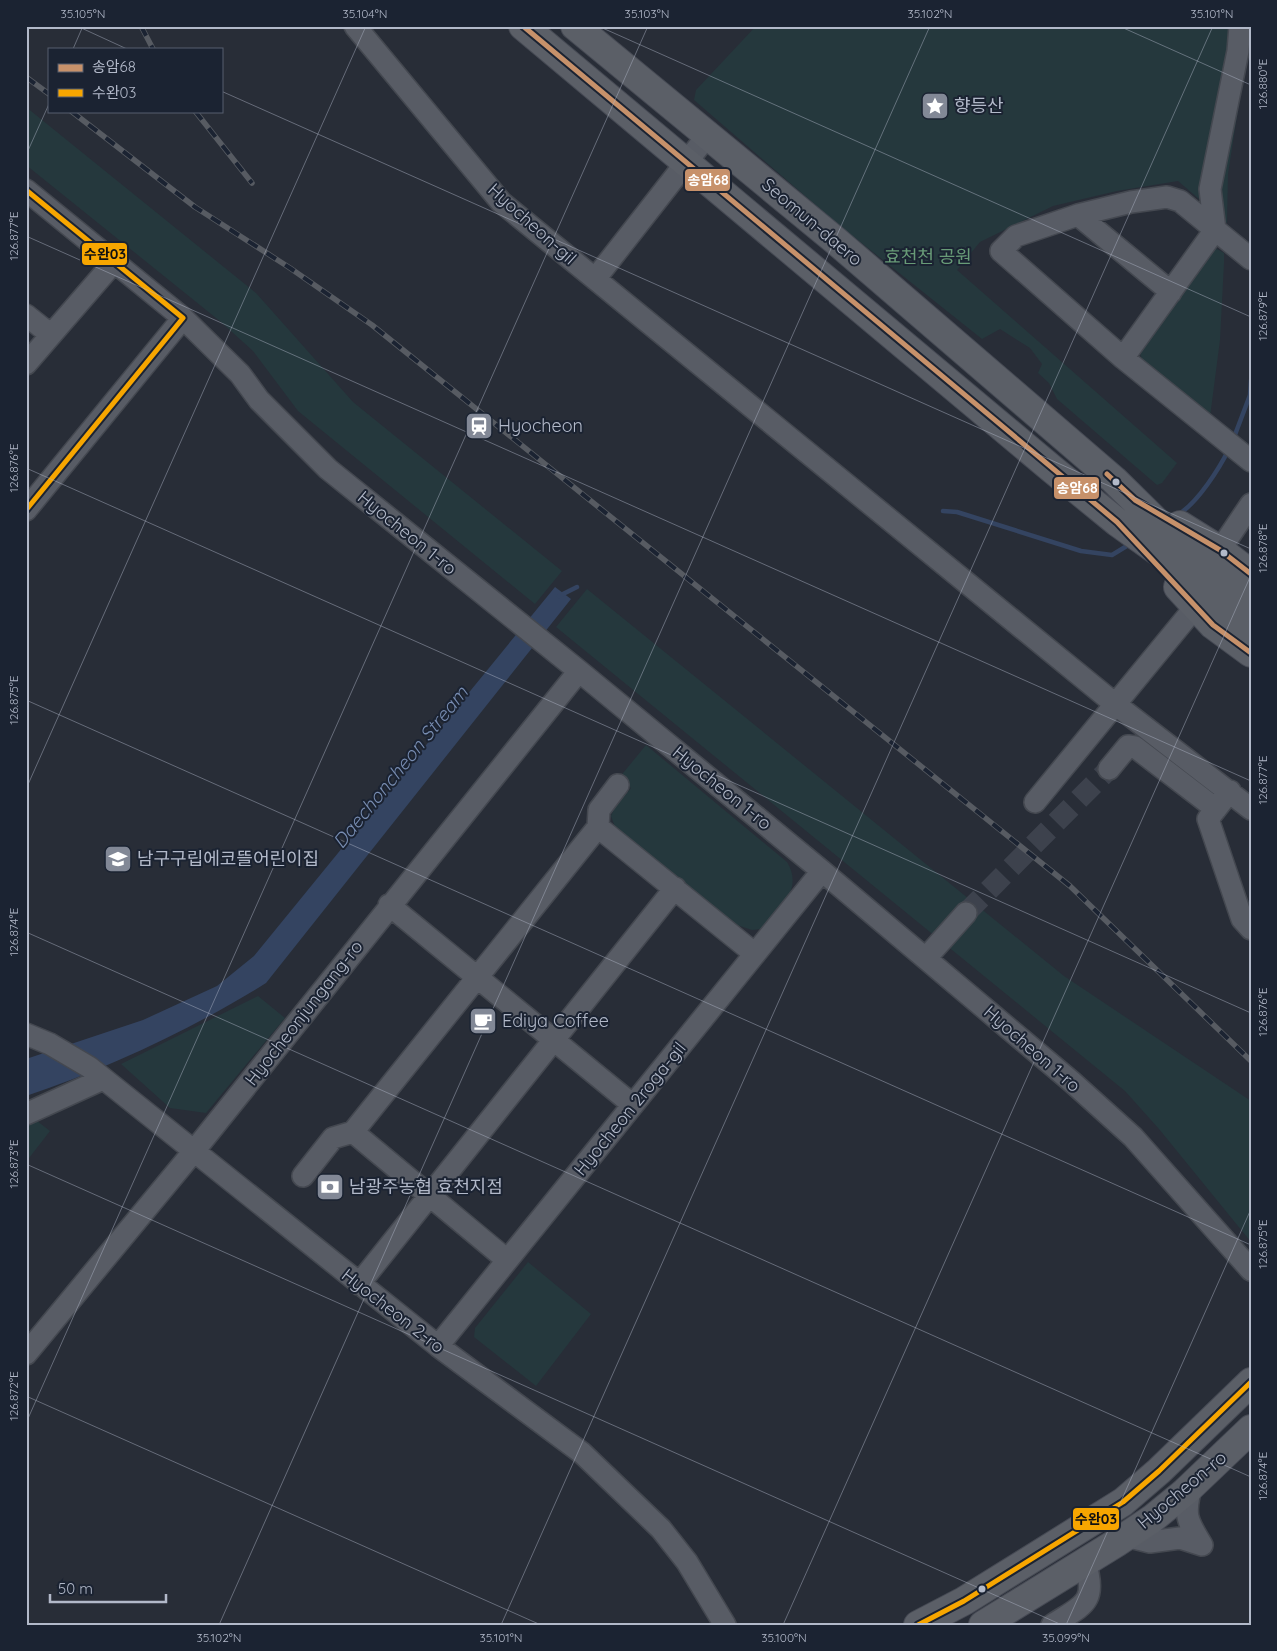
<svg xmlns="http://www.w3.org/2000/svg" width="1277" height="1651" viewBox="0 0 1277 1651" font-family="Quicksand,'Noto Sans KR',sans-serif">
	<style>
		.green { fill: #25383d }
		.water { fill: #344461 }
		.lines { fill: none; stroke-linecap: round; stroke-linejoin: round }
		.stream { stroke: #344461; stroke-width: 4.5 }
		.minor-tunnel { stroke: #3d424d; stroke-width: 21; stroke-dasharray: 21 11; stroke-linecap: butt }
		.minor-casing { stroke: #444850; stroke-width: 24 }
		.major-casing { stroke: #464a54; stroke-width: 30 }
		.minor { stroke: #585c65; stroke-width: 21 }
		.major { stroke: #5b5f67; stroke-width: 28 }
		.rail-casing { stroke: #575b62; stroke-width: 5.5 }
		.rail { stroke: #1b2332; stroke-width: 4; stroke-dasharray: 11; stroke-linecap: butt }
		.bus-1-casing { stroke: #1b2332; stroke-width: 9 }
		.bus-2-casing { stroke: #1b2332; stroke-width: 9 }
		.bus-1 { stroke: #c7916a; stroke-width: 5 }
		.bus-2 { stroke: #f7a600; stroke-width: 5 }
		.ticks { fill: none; stroke: #b2b9c9; stroke-width: 1; stroke-opacity: 0.45 }
		.bus-dot { fill: #b2b9c9; stroke: #1b2332; stroke-width: 2 }
		.labels { text-anchor: middle; stroke-width: 4; stroke-linejoin: round; paint-order: stroke }
		.poi-label { font-size: 18px; fill: #b2b9c9; stroke: #1b2332; text-anchor: start }
		.street-label { font-size: 18px; fill: #b2b9c9; stroke: #1b2332 }
		.park-label { font-size: 18px; fill: #689b77; stroke: #1b2332 }
		.water-label { font-size: 19px; font-style: italic; fill: #788db2; stroke: #1b2332 }
		.line-badge { stroke: #1b2332; stroke-width: 2 }
		.badge-label { font-size: 14px; text-anchor: middle; font-weight: bold; fill: #fff }
		.pale-badge-label { font-size: 14px; text-anchor: middle; font-weight: bold; fill: #111 }
		.neatline { fill: none; stroke: #b2b9c9; stroke-width: 2 }
		.ticks-label { font-size: 12px; text-anchor: middle; fill: #b2b9c9 }
	</style>
	<rect width="100%" height="100%" fill="#282d37"/>
	<!-- green -->
	<path class="green" d="M756 26H1251L1228 174 1227 223 1178 181 1117 191 1053 206 980 242 957 270 1177 463 1162 483 1157 485 1057 399 1049 383 1038 373 1042 364 1030 348 1000 329 982 339 834 221 694 100 696 90Z
		M26 107 256 293 353 402 562 571 535 604 298 411 253 351 221 322 26 165Z
		M1217 249 1224 253V263L1220 340 1210 417 1144 364 1140 354 1212 250Z
		M587 589 1064 976 1251 1101V1242L1159 1129 1125 1091 556 627Z
		M646 745 787 862C804 890 779 909 761 929L752 930 737 925 615 827 611 816 614 809 631 788 619 778Z
		M258 996 285 1018 206 1113 170 1108 121 1064Z
		M32 1117 50 1131 26 1162V1119Z
		M528 1262 591 1314 536 1386 474 1337 475 1328Z"/>
	<!-- water -->
	<path class="water" d="M555 587 571 599 266 983C194 1028 107 1069 26 1096V1059L143 1020 217 986 254 956Z"/>
	<g class="lines">
		<!-- stream -->
		<path class="stream" d="M1233 440 1250 395 1251 380
			M943 511 957 512 1081 551 1112 555 1130 544
			M1179 514C1198 502 1219 469 1229 449
			M559 596 577 587"/>
		<!-- minor-tunnel -->
		<path class="minor-tunnel" d="M966 913 1109 769"/>
		<!-- minor casing -->
		<g class="minor-casing">
			<path id="minor" d="M355 26 501 202 1115 704 1251 809
				M26 190 183 318 240 374 259 400 328 469 579 671 822 871 1072 1082 1133 1137 1251 1270
				M1078 215 1171 292
				M1251 259 1180 201 1167 197 1131 202 1078 215 1016 236 1001 251 1123 358 1251 461
				M595 279 707 136
				M26 315 51 335 26 364
				M51 335 115 261
				M1123 358 1215 230 1210 189 1238 51 1240 26
				M26 510 183 318
				M1220 550 1251 504
				M1109 769 1128 746 1135 747 1216 809
				M1230 791 1208 819 1242 919 1251 929
				M1035 802 1196 606
				M598 827 599 810 618 785
				M389 905 633 1105
				M926 958 966 913
				M26 1034 50 1044 89 1067 438 1346 582 1453 661 1529 687 1562 725 1625
				M26 1114 103 1079
				M303 1176 333 1138 353 1132
				M507 1260 353 1132 598 827 755 954
				M359 1284 675 888
				M438 1346 822 871
				M26 1354 194 1151 579 671
				M1126 1536 1150 1542 1180 1538 1202 1545C1187 1521 1183 1514 1192 1485
				M1052 1625C1083 1605 1098 1603 1085 1562"/>
		</g>
		<!-- major casing -->
		<g class="major-casing">
			<path id="major" d="M523 26 1052 469 1117 522 1159 552 1251 627
				M575 26 836 241 1114 480 1174 539 1251 601
				M1180 525 1220 550 1251 574
				M1178 587 1213 625 1251 653
				M918 1625 964 1601 1123 1502 1159 1471 1251 1382
				M983 1625 1116 1543 1152 1519 1185 1492 1251 1429"/>
		</g>
		<!-- minor -->
		<use href="#minor" class="minor"/>
		<!-- major -->
		<use href="#major" class="major"/>
		<!-- rail casing -->
		<g class="rail-casing">
			<path id="rail" d="M141 26 153 49
				M26 77 49 94
				M71 111 195 207 290 268 372 325 1070 886 1251 1061
				M195 111 252 183"/>
		</g>
		<!-- rail -->
		<use href="#rail" class="rail"/>
		<!-- bus-1 casing -->
		<g class="bus-1-casing">
			<path id="bus-1" d="M523 26 1117 522 1213 625 1251 653
				M1107 474 1135 500 1220 550 1251 574"/>
		</g>
		<!-- bus-2 casing -->
		<g class="bus-2-casing">
			<path id="bus-2" d="M26 190 183 318
				M26 510 183 318
				M918 1625 964 1601 1123 1502 1159 1471 1251 1382"/>
		</g>
		<!-- bus-1 -->
		<use href="#bus-1" class="bus-1"/>
		<!-- bus-2 -->
		<use href="#bus-2" class="bus-2"/>
	</g>
	<!-- ticks -->
	<path class="ticks" d="M77 26 127 49M598 26 1251 317M1119 26 1251 85M73 49 83 26M221 91 1251 549M26 155 49 104M26 236 1251 781M26 468 1251 1013M26 700 1251 1245M26 789 366 26M26 932 1251 1477M26 1164 1062 1625M26 1396 541 1625M26 1423 648 26M219 1625 930 26M501 1625 1213 26M783 1625 1251 575M1066 1625 1251 1209"/>
	<!-- icons -->
	<defs>
		<g id="sight-square" transform="scale(1.4375)"><rect x="-9" y="-9" width="18" height="18" rx="4" fill="#828896" stroke="#1b2332"/><path d="M0-6L1.8-2.2L6-1.7L2.9 1.2L3.7 5.4L0 3.3L-3.7 5.4L-2.9 1.2L-6-1.7L-1.8-2.2Z" fill="#fff"/></g>
		<g id="station-square" transform="scale(1.4375)"><rect x="-9" y="-9" width="18" height="18" rx="4" fill="#828896" stroke="#1b2332"/><path d="M-3-6H3Q5-6 5-4V2Q5 4 3 4L4.5 6H3L1.5 4h-3L-3 6H-4.5L-3 4Q-5 4-5 2V-4Q-5-6-3-6ZM-3.5-4v3h7v-3ZM-3.5 1v1.5H-2V1ZM2 1v1.5H3.5V1Z" fill="#fff"/></g>
		<g id="school-square" transform="scale(1.4375)"><rect x="-9" y="-9" width="18" height="18" rx="4" fill="#828896" stroke="#1b2332"/><path d="M0-5L7-2L0 1L-7-2ZM-4 1L0 2.5L4 1V4Q0 6-4 4Z" fill="#fff"/></g>
		<g id="cafe-square" transform="scale(1.4375)"><rect x="-9" y="-9" width="18" height="18" rx="4" fill="#828896" stroke="#1b2332"/><path d="M-5.5-4.5H6V0H3Q3 3.5 0 3.5H-2.5Q-5.5 3.5-5.5 0ZM3-3.2v2h1.7v-2ZM-6 4.5H4V6H-6Z" fill="#fff"/></g>
		<g id="bank-square" transform="scale(1.4375)"><rect x="-9" y="-9" width="18" height="18" rx="4" fill="#828896" stroke="#1b2332"/><path d="M-6-4H6V4H-6ZM0-2.3a2.3 2.3 0 1 0 0 4.6a2.3 2.3 0 1 0 0-4.6Z" fill="#fff"/></g>
	</defs>
	<g fill-rule="evenodd">
		<use href="#sight-square" x="935" y="106"/>
		<use href="#station-square" x="479" y="426"/>
		<use href="#school-square" x="118" y="859"/>
		<use href="#cafe-square" x="483" y="1021"/>
		<use href="#bank-square" x="330" y="1187"/>
	</g>
	<!-- markers -->
	<g class="bus-dot">
		<circle cx="1116" cy="482" r="4.5"/>
		<circle cx="1224" cy="553" r="4.5"/>
		<circle cx="982" cy="1589" r="4.5"/>
	</g>
	<g class="labels">
		<!-- poi labels -->
		<g class="poi-label">
			<text x="954" y="112">향등산</text>
			<text x="498" y="432">Hyocheon</text>
			<text x="137" y="865">남구구립에코뜰어린이집</text>
			<text x="502" y="1027">Ediya Coffee</text>
			<text x="349" y="1193">남광주농협 효천지점</text>
		</g>
		<!-- street labels -->
		<g class="street-label">
			<text transform="translate(812 222) rotate(40)" y="6">Seomun-daero</text>
			<text transform="translate(532 224) rotate(42)" y="6">Hyocheon-gil</text>
			<text transform="translate(407 533) rotate(39)" y="6">Hyocheon 1-ro</text>
			<text transform="translate(722 788) rotate(39)" y="6">Hyocheon 1-ro</text>
			<text transform="translate(304 1013) rotate(-52)" y="6">Hyocheonjungang-ro</text>
			<text transform="translate(1032 1049) rotate(41)" y="6">Hyocheon 1-ro</text>
			<text transform="translate(630 1109) rotate(-51)" y="6">Hyocheon 2roga-gil</text>
			<text transform="translate(393 1311) rotate(38)" y="6">Hyocheon 2-ro</text>
			<text transform="translate(1182 1490) rotate(-40)" y="6">Hyocheon-ro</text>
		</g>
		<!-- park labels -->
		<g class="park-label">
			<text x="928" y="263">효천천 공원</text>
		</g>
		<!-- water labels -->
		<g class="water-label">
			<text transform="translate(400 767) rotate(-51)" y="7">Daechoncheon Stream</text>
		</g>
	</g>
	<g class="line-badge">
		<rect x="684" y="168" width="47" height="24" rx="5" fill="#c7916a"/>
		<rect x="81" y="242" width="47" height="24" rx="5" fill="#f7a600"/>
		<rect x="1053" y="476" width="47" height="24" rx="5" fill="#c7916a"/>
		<rect x="1072" y="1507" width="48" height="24" rx="5" fill="#f7a600"/>
	</g>
	<g class="badge-label">
		<text x="708" y="185">송암68</text>
		<text x="1077" y="493">송암68</text>
	</g>
	<g class="pale-badge-label">
		<text x="105" y="259">수완03</text>
		<text x="1096" y="1524">수완03</text>
	</g>
	<!-- border -->
	<rect width="1277" height="1651" fill="none" stroke="#1b2332" stroke-width="55"/>
	<!-- legend -->
	<rect x="48" y="48" width="175" height="65" fill="#1b2332" stroke="#575f6e"/>
	<rect x="58" y="64" width="25" height="8" fill="#c7916a" stroke="#575f6e"/>
	<text x="92" y="72" font-size="15" fill="#b2b9c9">송암68</text>
	<rect x="58" y="89" width="25" height="8" fill="#f7a600" stroke="#575f6e"/>
	<text x="92" y="98" font-size="15" fill="#b2b9c9">수완03</text>
	<!-- scale -->
	<path d="M50 1594v8h116v-8" fill="none" stroke="#b2b9c9" stroke-width="2.5"/>
	<text x="58" y="1594" font-size="15" fill="#b2b9c9" stroke="#1b2332" stroke-width="4" paint-order="stroke">50 m</text>
	<rect x="28" y="28" width="1222" height="1596" class="neatline"/>
	<g class="ticks-label">
		<text x="83" y="18">35.105°N</text>
		<text x="365" y="18">35.104°N</text>
		<text x="647" y="18">35.103°N</text>
		<text x="930" y="18">35.102°N</text>
		<text x="1212" y="18">35.101°N</text>
		<text transform="translate(1263 84) rotate(-90)" y="4">126.880°E</text>
		<text transform="translate(14 236) rotate(-90)" y="4">126.877°E</text>
		<text transform="translate(1263 316) rotate(-90)" y="4">126.879°E</text>
		<text transform="translate(14 468) rotate(-90)" y="4">126.876°E</text>
		<text transform="translate(1263 548) rotate(-90)" y="4">126.878°E</text>
		<text transform="translate(14 700) rotate(-90)" y="4">126.875°E</text>
		<text transform="translate(1263 780) rotate(-90)" y="4">126.877°E</text>
		<text transform="translate(14 932) rotate(-90)" y="4">126.874°E</text>
		<text transform="translate(1263 1012) rotate(-90)" y="4">126.876°E</text>
		<text transform="translate(14 1164) rotate(-90)" y="4">126.873°E</text>
		<text transform="translate(1263 1244) rotate(-90)" y="4">126.875°E</text>
		<text transform="translate(14 1396) rotate(-90)" y="4">126.872°E</text>
		<text transform="translate(1263 1476) rotate(-90)" y="4">126.874°E</text>
		<text x="219" y="1642">35.102°N</text>
		<text x="501" y="1642">35.101°N</text>
		<text x="784" y="1642">35.100°N</text>
		<text x="1066" y="1642">35.099°N</text>
	</g>
</svg>
